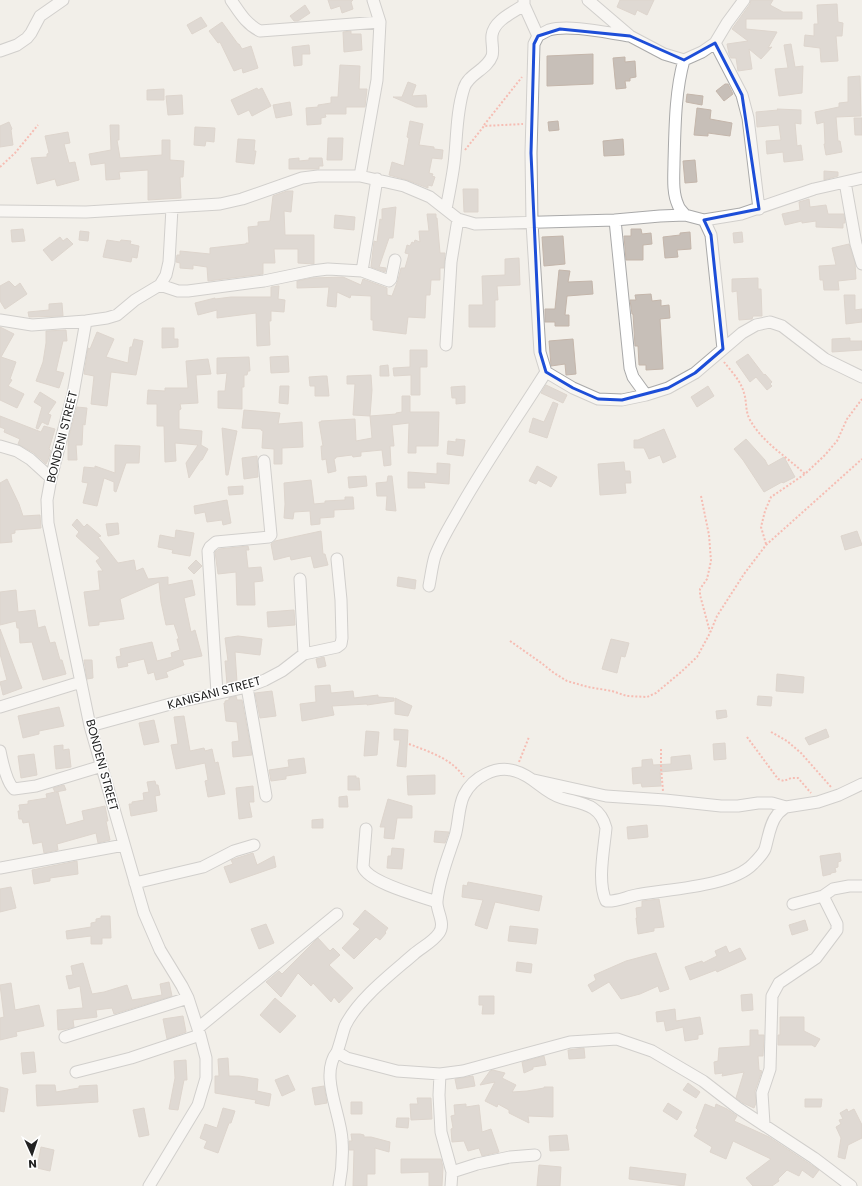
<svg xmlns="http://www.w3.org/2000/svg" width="862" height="1186" viewBox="0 0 862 1186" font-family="Poppins,sans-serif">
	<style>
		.building { fill: #c7bfb8; stroke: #c4b6ab }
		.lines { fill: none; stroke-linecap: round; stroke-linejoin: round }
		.minor-casing { stroke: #a9a9a9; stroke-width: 13 }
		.path { stroke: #fa8072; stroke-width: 2; stroke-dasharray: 2 2; stroke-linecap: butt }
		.minor { stroke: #fff; stroke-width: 11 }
		.marked { fill: none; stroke: #1d4ed8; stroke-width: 3; stroke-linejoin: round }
		.labels { text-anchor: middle; stroke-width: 3; stroke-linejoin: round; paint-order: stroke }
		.street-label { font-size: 12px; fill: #222; stroke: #fff }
	</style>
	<rect width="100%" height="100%" fill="#f2efe9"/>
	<!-- building -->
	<path class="building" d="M328 0H353L351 2 353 9 342 13 340 6 331 9Z
		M620 0H654L647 15 637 10 635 15 617 7Z
		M751 0H773L770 5 783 12H802V19H746V29L777 32 768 48 772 47 761 59 749 49 752 69 738 71 736 58H731L729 54 727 44 748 41 732 29 750 4Z
		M837 4 838 22 843 23 842 36H836L838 61 821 62 820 48 804 46 805 35 814 36V24H818L817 5Z
		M305 5 310 13 298 21H294L290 16Z
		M201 17 207 26 192 34 187 25Z
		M222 22 238 44H239L242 49 251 46 258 68 243 73 242 68 234 71 220 42 218 43 209 31Z
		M351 31V34H361L362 50 344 52 343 32Z
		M791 44 795 67 803 66 802 93 779 96 775 69 788 68 784 45Z
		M309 45 310 54H302V65L294 66 292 47Z
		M593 54V84L547 86V56Z
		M625 57V62L635 61 636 77 630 78V81H625L626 88 616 89 613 58Z
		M340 65 360 66 359 89H367L365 107H346V114H325L326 117 321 118V124L307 125 306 108 318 107V105L331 103V97H338Z
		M860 76 861 116 836 117 838 141H840L842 152 826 155 824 144H825L824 122 817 124 815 112 839 107V103L848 102V77Z
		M408 82 416 85 412 96 426 95 427 107H416L393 97H402Z
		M725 84H728L733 94 724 101 716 91Z
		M257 88 258 90 262 88 271 106 252 116 249 110 238 115 231 100Z
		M164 89V100H147V90Z
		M687 94 703 96 702 105 686 102Z
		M182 95 183 114 168 115 166 96Z
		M290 102 292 115 276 118 273 105Z
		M697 108 711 110 710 119 732 123 730 136 708 133V136L694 135Z
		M777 109 801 110V124L795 123 797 146 801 145 803 160 784 162 783 152 767 154 766 141 781 140 779 125 757 127 756 112 778 110Z
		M854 118H862V135H855Z
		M410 121 423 124 419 145 434 147V149L443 150 442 159 432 158 429 173 433 174 432 176 435 177 432 186 428 185V188L407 180 389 175 392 162 404 166 409 138 407 137Z
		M558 121 559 130 549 131 548 122Z
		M9 122 12 129 11 130 13 145 0 147V126Z
		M110 125H119V140H117L120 158 162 155V140H170V160L184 161 183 177H180L181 198 148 200V170L119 172 120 179 106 180 105 163 91 165 89 154 111 150Z
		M195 127 215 128 214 142 206 141 205 146 194 145Z
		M68 132 70 143 64 144 69 163 75 162 79 180 57 186 55 179 37 184 31 158 47 157V154L49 153 45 136Z
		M328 138H343L342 160H327Z
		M238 139 255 140 254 151H256L254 164 236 162Z
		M623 139 624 155 604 156 603 141Z
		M299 158V161L309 160V158H322L323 166H319V169H289V159Z
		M695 160 697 182 685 183 683 161Z
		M824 171 838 172V176L824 180Z
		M463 189H478V212H464Z
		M287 191H293L291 212 284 211 285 235H314V264L298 263V249H274L275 263H263V274L208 281 207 267 193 265V269L180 268V263L176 262 177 255H180V251L210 254V248L246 244V243H249L248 227 258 226V222L270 221 273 196Z
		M809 199 810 207 826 205 828 214H844L845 223H843V228L816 227V221L802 223V221L785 225 782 214 800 210 799 202Z
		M396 207 393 238H389L379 267 386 268 385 272 371 267 374 241 377 242 380 219 382 220V209Z
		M427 214H436V218H437L440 253H445L444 268H440V280H431L430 295H426L425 318 408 317 406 334 373 330V320H371V296L351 295 350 298 337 292 336 307 327 306 329 287 297 288V281L312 278 343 277 361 285 363 279 387 288V295L392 296 398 280 401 268H405L409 254 405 253 407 245 410 246 412 242 414 243 415 240 420 242 419 231H429Z
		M335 215 355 217 354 230 334 228Z
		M23 229 25 241 12 242 11 230Z
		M631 229H641L642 234 651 233 652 244 643 245V260H626L624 236H631Z
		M80 231 89 232 88 241 79 240Z
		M690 232 691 249 677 250 678 257 665 258 663 237 680 235V233Z
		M742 232 743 242 734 243 733 233Z
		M563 236 565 264 544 266 542 237Z
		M60 237 63 241 67 238 73 244 52 261 43 250Z
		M107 240 120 242 121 240 131 241 130 244 139 246 137 258 132 257 131 262 103 257Z
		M849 244 855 263 856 279 838 281 839 290H824L823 280H820L819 266 836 265 832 248Z
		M519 258 520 285 497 286 498 300H495V327H469V305H483L482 276 505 275V259Z
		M559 270 570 271 568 282 592 281 593 294 567 296 565 315H569V326H555V322H545V309H555Z
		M758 278V289H761L762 316H753L752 319 739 320 737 291 732 292V279Z
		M9 281 15 287 20 283 27 294 5 309 0 301V286Z
		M279 286 278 299 285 300 284 312 271 311V321H269L270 345 257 346 256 313 217 318V310L198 315 195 303 215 298V299L231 297H271V287Z
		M651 294 652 301 661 300V306L669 305 670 318 660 319 663 369 646 370V365H639L638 346H635L633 314H632L630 300H636L635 295Z
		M844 295H855V310L862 309V322L846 324Z
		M62 303 63 316 29 317 28 312 49 310V304Z
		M0 327 14 334 1 357 16 362 10 379 12 380 8 386 24 394 17 408 0 400Z
		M162 328H174V339H178V347L162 348Z
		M66 330 67 341H63L56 371 64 373 59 388 36 381 43 362 46 343V331Z
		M97 332 114 339 106 357 128 363 130 347H132L134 339 143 341 136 375 111 372 107 406 91 404 94 376 84 374 88 348 90 349Z
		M850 338V341H862V350L832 352V339Z
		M573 339 576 374 566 375 565 364 551 366 549 341Z
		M410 350H427V367H420V395H411V375L394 376 393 368 410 367Z
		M748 354 764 375 765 374 772 382 770 384 772 386 767 390 756 377 750 382 736 362Z
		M288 356 289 372 271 373 270 357Z
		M249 357 250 371H248L247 375H244V387H242V409L218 408V391H225L227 373 217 374V358Z
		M208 359 211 374 196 375 198 403 180 404 181 409 179 410V429L202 431 201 445 208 449 202 460H201L189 478 186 463 198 445 175 443 176 461 165 462 164 426H157V404H147L148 390 165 391V388H188L186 361Z
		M388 365 389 376H380V366Z
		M371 375 372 390 370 416 353 415 355 384H347V376Z
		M323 376H327L329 396H315V386H310L309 377Z
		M546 385 567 395 563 403 541 393Z
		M280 386H289L288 404 279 403Z
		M465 386V403L456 404V398H452L451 387Z
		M708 386 714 396 697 407 691 397Z
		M40 392 56 402 48 414 51 415 48 425 42 422 38 429 36 428 42 407 34 402Z
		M402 396H410V412H439L438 446H416V453H408L409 423 392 425 394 446H390L391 465 384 466 382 450 361 452V456L353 457 352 455 336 457V458L334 459 336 471 328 473 326 459 322 460 321 446H323L319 422H321V421L355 419 356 441 372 438 370 416 396 414V413L402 412Z
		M553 402 558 404 547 438 529 432 533 418 544 422Z
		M77 407 87 408 85 425 83 424 82 445H76L77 460H68V440Z
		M244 410 280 413 278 424 302 422 303 447 282 448V464H274V449L262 448 263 431 261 430V429L242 428Z
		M0 416 41 432 44 426 55 429 49 449 51 451 48 460 46 464 34 453 18 444 20 439 4 432 5 429 0 427Z
		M222 428 237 431 228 475H226Z
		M664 429 676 457 663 463 660 455 649 459 644 448H634V440H638Z
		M456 439 465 440 463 456 447 454 448 441 456 442Z
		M746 439 765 460 768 466 784 457 795 477 783 483 782 482 764 492 743 460 734 449Z
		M115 445 140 446 139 463H126L116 492 114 491V482L104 478 97 506 83 503 88 483 82 482 84 467 95 468V466L115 473Z
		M257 456 258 477 244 479 242 458Z
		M624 462 625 471H630L631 483H625L626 493 600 495 598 464Z
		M437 463 450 464 449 484 424 482 425 488H408V472L437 474Z
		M537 466 557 477 551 487 538 480 536 484 529 481Z
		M366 476 367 486 349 488 348 477Z
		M388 476H392L396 511 386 510 387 496H377L376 483 387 482Z
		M7 479 19 504 23 516 40 515 41 528 15 530V533L11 534 12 542 0 543V483Z
		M311 480 314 504 325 503V501L345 500V497H353L354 509 334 510V517L320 518V524L311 525 310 511 294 512 293 519 284 518 285 504 284 483Z
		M243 486V494L229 495 228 487Z
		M227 500 231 523 223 525 222 520 207 522 205 512 195 514 194 506Z
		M77 519 84 527 87 524 101 536 98 537 118 563 134 560 136 571 143 568 148 579 168 577V585L192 580 195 595 184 598 191 632 195 630 202 656 182 660 184 665 166 672 168 677 156 680 154 672 148 674 144 659 127 663 128 666 118 668 116 657 121 656 120 649 152 642 157 661 172 657 171 653 180 650 177 639H179L174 624 166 625 161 602 159 582 120 599 124 619 99 622V625L89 626 84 592 100 590 98 571H103L96 561 100 558 76 536 79 532 72 525Z
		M118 523 119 534 108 536 106 524Z
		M176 530 194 533 190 556 172 553 173 550 158 547 160 535 175 538Z
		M321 531 323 554H325L328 565 314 568 311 556 291 560 290 556 274 560 271 544 275 541Z
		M857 531 862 545 845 550 841 536Z
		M248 546 249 550H246L248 568 261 567 263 581 254 582 255 605H237L236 572 218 574 215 552 219 549Z
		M196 560 202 566 194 574 188 568Z
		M398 577 416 580 415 589 397 586Z
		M16 590 18 612 35 610 38 628 45 626 50 643 55 642 60 660H62L66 674 43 680 32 642 20 643 19 628H17L16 621 0 625V592Z
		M294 610 295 625 268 627 267 612Z
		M0 629 22 688 3 695 0 682 7 680 0 654Z
		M238 636 262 639 260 655 235 652 237 682 227 684 225 661H228L225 638Z
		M611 639 629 643 625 657 621 656 617 673 602 669Z
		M324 657 326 666 318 668 316 659Z
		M84 660H92L93 678 87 679Z
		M777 674 804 677 803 693 776 691Z
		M330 685 331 693 353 691 354 698 378 695V697L394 698V701L367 705V704L332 706 334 715 302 721 300 704 316 702 315 686Z
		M272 691 276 716 260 718 255 693Z
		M236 696 237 700H242L252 755 233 757 232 742 239 741 237 722 226 721 224 703H225V701L229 700V698Z
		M758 696 772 697 771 706 757 705Z
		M395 698 412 706 408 716 395 714Z
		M59 707 64 726 39 731V734L23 738 18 716Z
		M726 710 727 717 717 719 716 711Z
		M184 716 190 751 204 748 205 751 212 749 215 763 218 762 225 794 208 797 205 781 208 780 205 763 176 769 171 745 178 744 174 717Z
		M154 720 159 742 144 745 139 723Z
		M394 729 408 730 406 767 397 766 400 740H394Z
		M826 729 829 737 809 745 805 738Z
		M366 731 379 732 377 755 364 756Z
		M725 743 726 759 714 760 713 744Z
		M63 745V750L69 749 71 767 56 769 54 746Z
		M34 754 37 775 21 778 18 756Z
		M690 755 692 769 660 772 661 786 642 787 641 783 633 784 632 768 642 767V760L652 759 653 765 671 764V757Z
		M304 758 306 773 286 776V779L271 781 269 770 289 767 288 760Z
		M435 775V794L408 795 407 776Z
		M348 776H356V778H359L360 790H348Z
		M155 781 156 785H158L160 795 155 796 157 811 131 816 129 804H132V802L144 800 143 793 149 792 147 782Z
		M64 785 66 790 56 792H58L66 825 84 820 82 811 105 806 108 821H106L110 840 98 843 96 833 57 844 58 850 44 853 42 842 33 844 29 822 23 823 22 819H19L18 811H20L19 805 28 804V801L47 798 46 794 55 792 53 788Z
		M253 786 254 802H249L252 817 239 819 236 788Z
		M347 796 348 807H339V797Z
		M388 799 412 806V818H397L394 839 384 838 385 827H380Z
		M323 819V828H312V820Z
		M647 825 648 837 628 839 627 827Z
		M435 831 449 832 445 843 434 842Z
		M392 848 404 849 402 869 387 868 388 856H391Z
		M253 853 257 865 274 856 276 867 230 883 224 867 233 864 231 860 237 858Z
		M840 853 841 861 838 862V867L835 868 836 872 831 873V874L823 876 820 856Z
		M77 861 78 874 50 878V881L34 884 32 870Z
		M468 882 542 896 539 911 495 902 487 929 475 925 483 900 462 897 463 885 467 886Z
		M11 887 16 908 0 912V889Z
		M659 899 664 927 654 928V931L638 934 636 918H637L636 908 642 907V901Z
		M365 910 388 928 385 932 386 933 380 940 376 937 354 959 342 948 360 929 353 924Z
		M101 916H110L111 938H102V944H91V936L67 939 66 931 91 927V923L96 922V919L101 918Z
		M805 920 808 930 792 935 789 925Z
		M266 924 274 943 259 949 251 929Z
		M510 926 538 929 536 944 508 941Z
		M318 938 330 951 333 948 340 955 329 965 353 988 339 1003 334 997 331 1002 313 983 311 986 298 973 281 997 266 982 279 971 282 974Z
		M726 946 729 953 740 948 746 959 717 972 716 970 690 980 685 967 702 961 703 963 717 956 715 951Z
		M656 953 669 989 660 992 658 986 640 994 621 999 609 982 592 992 588 985 596 980 594 975 626 961Z
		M517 962 532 964 531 973 516 971Z
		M83 963 92 994 104 992 127 985 132 1000 162 995 160 984 169 982 172 996 114 1014 112 1008 96 1010 97 1017 73 1020 74 1027 66 1029 58 1030 57 1010 83 1008 80 986 69 989 66 976 73 975 71 966Z
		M11 983 15 1010 39 1005 44 1026 16 1032 17 1036 0 1040V1018L4 1017 0 985Z
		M752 994 753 1010 742 1011 741 995Z
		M479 996H494V1014H482L483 1005H479Z
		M275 998 296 1016 280 1033 260 1015Z
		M675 1009 676 1021 700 1017 703 1034 698 1035V1039L685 1041 683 1027 666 1031 664 1021 657 1022 656 1012Z
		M183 1016 186 1032 167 1039 163 1019Z
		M780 1017H804V1031L820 1039 815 1047 812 1045H778V1035H780Z
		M750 1030H758V1035H764L763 1056H758L759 1070 762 1071 755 1091 756 1103 754 1108 743 1103 736 1098 744 1072 722 1076 723 1073 715 1074 714 1062 718 1061 719 1048 750 1046Z
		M584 1048 585 1058 569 1059 568 1050Z
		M34 1052 36 1072 23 1074 21 1053Z
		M544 1056 546 1065 533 1067V1069L524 1073 522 1062Z
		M228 1058 229 1076H239L258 1079 257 1091 271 1094 269 1106 255 1103 256 1100 215 1093V1076H219L218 1059Z
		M186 1060 187 1080H184L178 1110 169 1109 175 1078 174 1061Z
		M493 1070 505 1073 502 1078 516 1085 512 1092 527 1091 544 1088V1087H553V1117L528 1116 529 1123 509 1113V1110L498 1104 497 1107 485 1101 495 1082 480 1085 490 1071Z
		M288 1075 295 1090 282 1096 275 1080Z
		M473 1076 475 1086 457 1089 455 1079Z
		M688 1083 700 1092 696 1098 683 1090Z
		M36 1085H55L56 1092 79 1088V1086L97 1085 98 1102 37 1106Z
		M324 1086 327 1103 315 1105 312 1088Z
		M0 1087 8 1089 4 1112 0 1111Z
		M417 1098H431L432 1119 411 1120 410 1104H418Z
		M805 1099H822L821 1107H805Z
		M351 1102H362V1114H351Z
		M668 1103 682 1112 677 1120 663 1111Z
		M466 1104V1107L479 1105 482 1132 491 1129 499 1152 482 1156 479 1148 468 1151 464 1141 452 1142 451 1129 453 1128 451 1116 455 1115 454 1105Z
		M705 1104 715 1108 716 1104 727 1109 737 1116 734 1121 769 1137 819 1170 813 1178 802 1170 799 1176 787 1170 778 1179 779 1181 772 1186H753L746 1178 771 1159 733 1141 726 1159 710 1152 712 1147 694 1136 698 1130 696 1128Z
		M144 1108 149 1135 139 1137 133 1110Z
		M223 1108 235 1111 231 1123H229L218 1153 204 1148 207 1141 200 1138 205 1124 217 1128Z
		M847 1109 848 1112 854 1109 862 1125V1138L848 1145 845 1159 838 1157 841 1138 836 1127 841 1124 839 1120 843 1119 840 1113Z
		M397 1118H409L408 1128 396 1127Z
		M351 1134H360L364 1135V1137H371L390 1142 389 1152 375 1148V1174H367V1186H353L354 1150H349V1141H352Z
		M567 1135 569 1150 550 1151 549 1136Z
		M41 1147 54 1150 50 1171 37 1168Z
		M401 1159H441L443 1167 442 1186H429V1172L401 1173Z
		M539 1165 561 1167 560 1186H537Z
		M630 1167 686 1174 684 1186 629 1179Z"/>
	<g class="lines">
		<!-- minor casing -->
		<g class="minor-casing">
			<path id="minor" d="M231 0C240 13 246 24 260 31L380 22
				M524 0V5L538 36
				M588 0 630 36 664 54 684 60
				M630 36C608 33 569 24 549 30 545 32 541 34 538 36L534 44 531 153 532 223 540 352 546 372 573 388 598 399 622 400 646 395 668 388 695 373 742 333 756 325 770 322 782 326 825 359 862 377
				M715 43 742 95 748 118 759 209
				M0 51 17 45 27 38 31 33 40 16 63 0
				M360 176 377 80 380 22 373 0
				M845 182 856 244 862 264
				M446 209C449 194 452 179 454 164 457 140 456 112 464 88 468 74 487 70 492 56 494 50 491 42 492 35 494 20 514 12 524 5
				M0 211 86 212 220 204 242 199 302 178 318 176H360L404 186 430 197 458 219 475 224 615 220 660 216 685 215 704 220 711 235 723 349
				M685 215C683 212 679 209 678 205 672 192 674 175 674 162 675 128 675 92 684 60L702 52 715 43 727 23 744 0
				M615 220 630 368 633 377 646 395
				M704 220 741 214 814 189 862 178
				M362 271 377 179
				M160 285 178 291H188L264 281 312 271 328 269 362 271 389 281 391 279 395 260
				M0 320 32 325 86 321 107 318 117 315 135 300 160 285 166 275 169 262 172 208
				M86 321 73 394 51 478 47 500 48 523 90 726 144 913 160 950 182 986 188 998 200 1035 206 1058V1078L198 1105 149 1186
				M446 345 451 262 458 219
				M0 446 17 451 30 459 51 478
				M300 579 304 654
				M429 586C431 576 432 566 435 556 441 540 451 524 459 510 486 462 517 418 546 372
				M247 687 266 796
				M217 693 208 551 210 547 216 542 269 537 271 535 264 461
				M0 707 81 682
				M90 726 174 703 247 687 265 680 282 671 304 654 337 647 341 644 342 638 341 600 337 559
				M0 751C2 761 7 783 14 789L36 786 102 766
				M534 780 606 796 665 800 721 806H738L758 803H772L786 807 818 802 839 795 862 784
				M366 829 363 867C369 883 420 896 437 902
				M0 868 124 845
				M135 883 203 867 234 851 254 845
				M793 904 823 896 833 889 849 886H862
				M198 1028 337 914
				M65 1037 188 998
				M337 1052C340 1044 342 1035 345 1026 358 999 391 974 414 954 422 947 433 942 439 933 446 923 436 911 437 901 439 879 448 857 455 836 459 823 458 807 464 795 473 777 496 765 515 771 534 776 544 793 562 798 582 804 600 804 606 828 604 850 597 882 606 901 616 902 626 897 636 895 667 889 731 887 753 864 757 860 763 854 765 849 768 839 770 823 777 815 779 812 783 809 786 807
				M76 1072 131 1058 200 1035
				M440 1074 439 1095 441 1132 452 1172
				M764 1124 762 1093 770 1069 772 996 779 983 816 958 837 930V924L823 896
				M339 1186C342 1171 343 1154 342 1140 341 1114 319 1075 337 1052L347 1058 397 1071 440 1074 463 1071 570 1042 617 1039 652 1051 703 1081 738 1108 814 1158 851 1186
				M451 1186 452 1172 477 1164 510 1157 535 1155"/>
		</g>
		<!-- path -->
		<path class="path" d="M484 125 522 77
			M465 150 484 126 523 124
			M0 167 15 153 38 125
			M724 362C731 371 741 381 744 393 747 402 745 411 750 420 763 443 786 456 805 474
			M701 496 709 535 711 561 707 579 700 589V595L710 632
			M766 544 761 527 765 511 771 497 805 474 825 455 837 441 847 419 862 399
			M510 641 540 662 554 673 567 681 588 687 612 691 627 696 647 697 656 693 681 672 697 657 710 633 717 616 744 574 766 545 862 459
			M771 732 787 741 801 753 831 787
			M747 737 778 779 784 781 791 778H798L811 793
			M409 744C430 752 452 759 464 777
			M661 749V768L663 791
			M519 762 529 737"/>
		<!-- minor -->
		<use href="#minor" class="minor"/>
	</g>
	<!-- marked area -->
	<path d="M0 0H862V1186H0ZM560 29 630 36 684 60 715 43 742 95 759 209 704 220 711 235 723 349 695 373 668 388 622 400 598 399 573 388 546 372 540 352 531 153 534 44 538 36Z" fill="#f2efe9" fill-opacity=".55" fill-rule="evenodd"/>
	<path class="marked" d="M560 29 630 36 684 60 715 43 742 95 759 209 704 220 711 235 723 349 695 373 668 388 622 400 598 399 573 388 546 372 540 352 531 153 534 44 538 36Z"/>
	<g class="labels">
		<!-- street labels -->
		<g class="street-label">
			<text transform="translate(62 437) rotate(-76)" y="4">BONDENI STREET</text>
			<text transform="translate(214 693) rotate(-15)" y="4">KANISANI STREET</text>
			<text transform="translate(102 765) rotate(75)" y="4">BONDENI STREET</text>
		</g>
	</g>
	<!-- north arrow -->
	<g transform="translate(32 1154) rotate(177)" stroke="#ffffff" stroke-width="3" paint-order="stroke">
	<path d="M0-3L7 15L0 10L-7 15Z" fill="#222222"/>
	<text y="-6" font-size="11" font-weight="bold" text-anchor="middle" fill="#222222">N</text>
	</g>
</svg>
